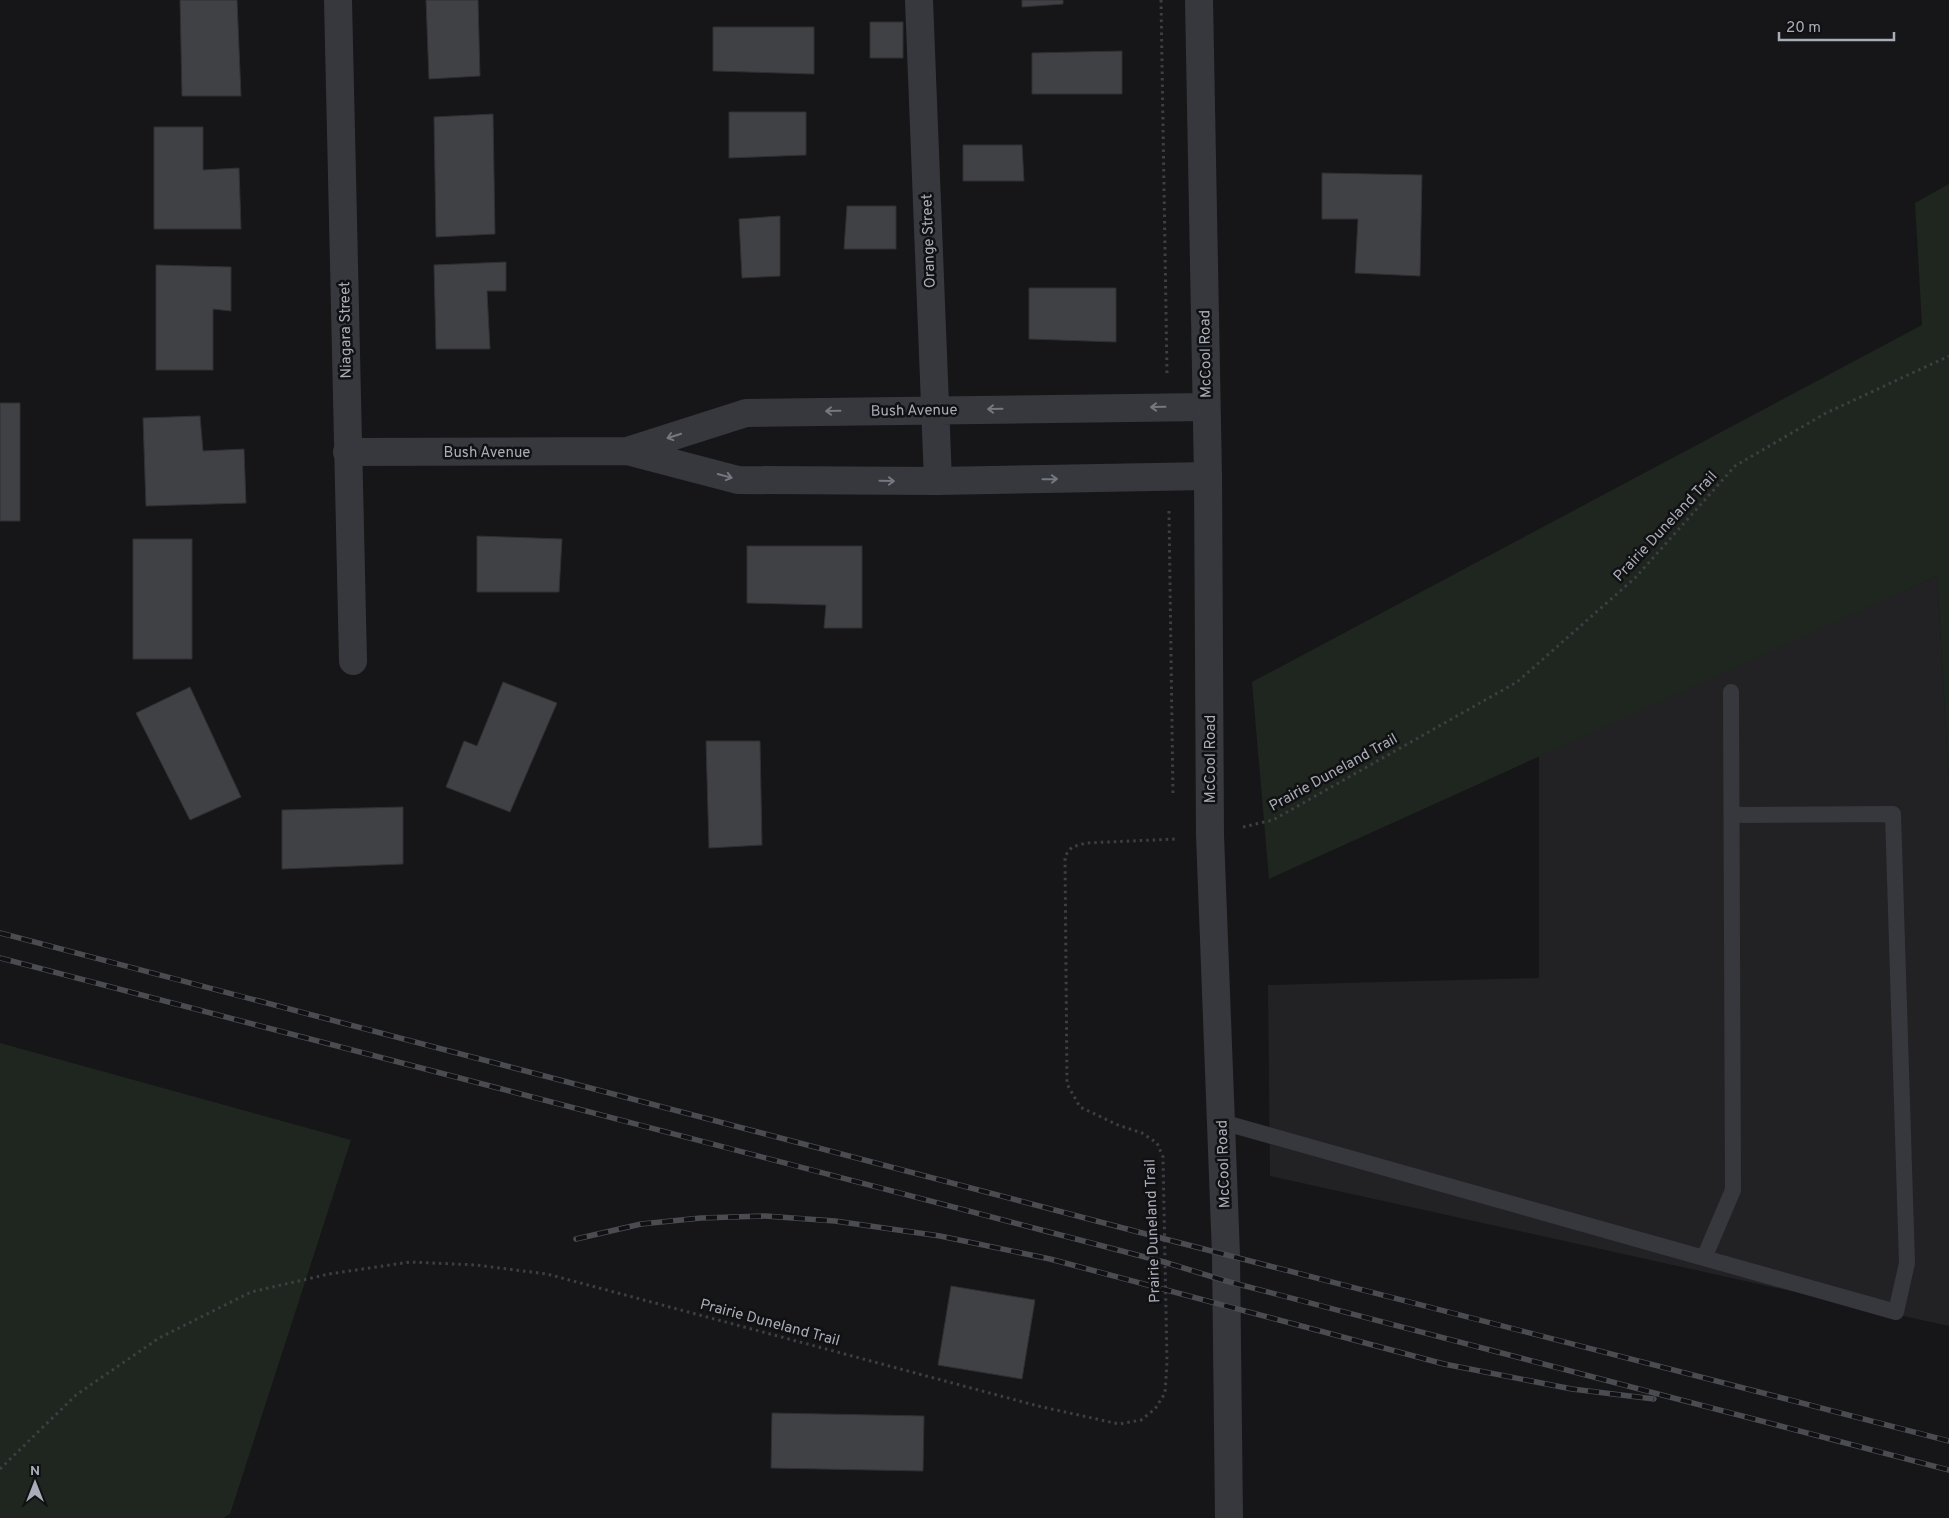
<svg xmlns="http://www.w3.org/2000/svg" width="1949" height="1518" viewBox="0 0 1949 1518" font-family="Overpass,sans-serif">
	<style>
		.built { fill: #222225 }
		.green { fill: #1e261f }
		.building { fill: #404145; stroke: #303034 }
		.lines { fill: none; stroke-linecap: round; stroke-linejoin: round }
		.path { stroke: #3d3f44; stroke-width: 3; stroke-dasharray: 2.5 4; stroke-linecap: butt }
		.service { stroke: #37383d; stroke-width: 16 }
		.minor { stroke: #37383d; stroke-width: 28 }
		.tertiary { stroke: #37383d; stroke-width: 28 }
		.rail-casing { stroke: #4a4c52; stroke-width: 5.5 }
		.rail { stroke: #111113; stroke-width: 4; stroke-dasharray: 11; stroke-linecap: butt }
		.oneway { stroke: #757881 }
		.labels { text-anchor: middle; stroke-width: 5; stroke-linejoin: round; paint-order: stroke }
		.street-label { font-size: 15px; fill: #a8adb8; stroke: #111113 }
	</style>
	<rect width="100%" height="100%" fill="#161618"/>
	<!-- built -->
	<path class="built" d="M1937 576 1949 780V1326L1270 1176 1268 985 1539 978V752Z"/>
	<!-- green -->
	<path class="green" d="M1949 184V780L1937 576 1269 879 1252 682 1922 325 1915 203Z
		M0 1043 351 1140 230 1514 223 1518H0Z"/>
	<!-- building -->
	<path class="building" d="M180 0H237L241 96H182Z
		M426 0H478L480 76 429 79Z
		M1022 0H1063V4L1022 7Z
		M870 22H903V58H870Z
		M713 27H814V74L713 71Z
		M1122 51V94H1032V53Z
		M729 112H806V155L729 158Z
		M493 114 495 234 436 237 434 117Z
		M154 127H203V170L239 168 241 229H154Z
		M963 145H1022L1024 181H963Z
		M1322 173 1422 175 1420 276 1355 273 1358 219H1322Z
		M847 206H896V249H844Z
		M780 216V276L742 278 739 219Z
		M506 262V291H487L490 349H436L434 265Z
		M156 265 231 267V311L213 309V370H156Z
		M1029 288H1116V342L1029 339Z
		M0 403H20V521H0Z
		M200 416 203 451 244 449 246 503 146 506 143 418Z
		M477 536 562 539 559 592H477Z
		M133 539H192V659H133Z
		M747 546H862V628H824L826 605 747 603Z
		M503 682 557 703 510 812 446 787 464 741 477 746Z
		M190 687 241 797 190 820 136 713Z
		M706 741H760L762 845 709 848Z
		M403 807V864L282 869V810Z
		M951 1286 1035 1300 1022 1379 938 1365Z
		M772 1413 924 1416 923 1471 771 1468Z"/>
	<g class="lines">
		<!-- path -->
		<path class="path" d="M1161 0 1167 374
			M1169 511 1173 797
			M1243 827 1273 820 1517 682 1636 577 1735 466 1826 413 1949 356
			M0 1469 76 1395 159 1338 251 1292 329 1274 410 1262 476 1265 547 1274 1038 1406 1119 1424 1141 1420 1155 1409 1165 1393 1167 1363 1163 1157 1157 1143 1142 1133 1118 1125 1080 1107 1067 1084 1065 856 1072 847 1086 843 1176 839"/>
		<!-- service -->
		<path class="service" d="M1222 1122 1704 1258 1733 1190 1731 692
			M1704 1258 1896 1312 1907 1263 1893 814 1732 815"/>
		<!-- minor -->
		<path class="minor" d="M338 0 353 661
			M919 0 938 481
			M627 451 746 413 1206 407
			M347 452 627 451 738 480 938 481 1208 476"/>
		<!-- tertiary -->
		<path class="tertiary" d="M1199 0 1208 476 1210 835 1226 1255 1229 1518"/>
		<!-- rail casing -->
		<g class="rail-casing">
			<path id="rail" d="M0 933 1165 1239 1949 1441
				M0 958 1164 1262 1226 1281 1949 1470
				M576 1239 641 1224 701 1218 765 1216 835 1221 940 1236 1050 1259 1444 1364 1572 1389 1654 1399"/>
		</g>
		<!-- rail -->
		<use href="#rail" class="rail"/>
	</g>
	<!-- one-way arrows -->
	<defs><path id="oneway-shaft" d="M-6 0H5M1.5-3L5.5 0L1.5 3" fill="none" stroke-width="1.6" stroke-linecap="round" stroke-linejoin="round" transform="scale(1.25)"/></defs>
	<g class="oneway">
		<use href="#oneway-shaft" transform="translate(1158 407) rotate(179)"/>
		<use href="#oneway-shaft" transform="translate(995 409) rotate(179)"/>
		<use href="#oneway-shaft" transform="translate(833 411) rotate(179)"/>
		<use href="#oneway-shaft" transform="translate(674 436) rotate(162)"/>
		<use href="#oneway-shaft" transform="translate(725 476) rotate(15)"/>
		<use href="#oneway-shaft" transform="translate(1050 479) rotate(-1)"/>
		<use href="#oneway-shaft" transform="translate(887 481) rotate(1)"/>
	</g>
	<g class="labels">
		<!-- street labels -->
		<g class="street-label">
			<text transform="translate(928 241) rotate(-92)" y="5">Orange Street</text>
			<text transform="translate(345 330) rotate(-91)" y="5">Niagara Street</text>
			<text transform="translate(1205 354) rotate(-91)" y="5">McCool Road</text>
			<text transform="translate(914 410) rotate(-1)" y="5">Bush Avenue</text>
			<text x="487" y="457">Bush Avenue</text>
			<text transform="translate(1665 526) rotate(-47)" y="5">Prairie Duneland Trail</text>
			<text transform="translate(1210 759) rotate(-90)" y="5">McCool Road</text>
			<text transform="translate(1333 772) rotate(-29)" y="5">Prairie Duneland Trail</text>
			<text transform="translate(1223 1164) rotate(-92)" y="5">McCool Road</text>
			<text transform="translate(1152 1231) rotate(-92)" y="5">Prairie Duneland Trail</text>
			<text transform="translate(770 1322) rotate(15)" y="5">Prairie Duneland Trail</text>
		</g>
	</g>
	<!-- north arrow -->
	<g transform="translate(35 1483)" stroke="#111113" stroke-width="4" paint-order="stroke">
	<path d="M0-4L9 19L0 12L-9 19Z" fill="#a8adb8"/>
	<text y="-8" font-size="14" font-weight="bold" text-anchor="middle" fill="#a8adb8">N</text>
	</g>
	<!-- scale -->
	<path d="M1779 32v8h115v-8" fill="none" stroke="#a8adb8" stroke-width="2.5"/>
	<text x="1786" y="32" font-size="15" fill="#a8adb8" stroke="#111113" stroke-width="4" paint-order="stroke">20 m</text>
</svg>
